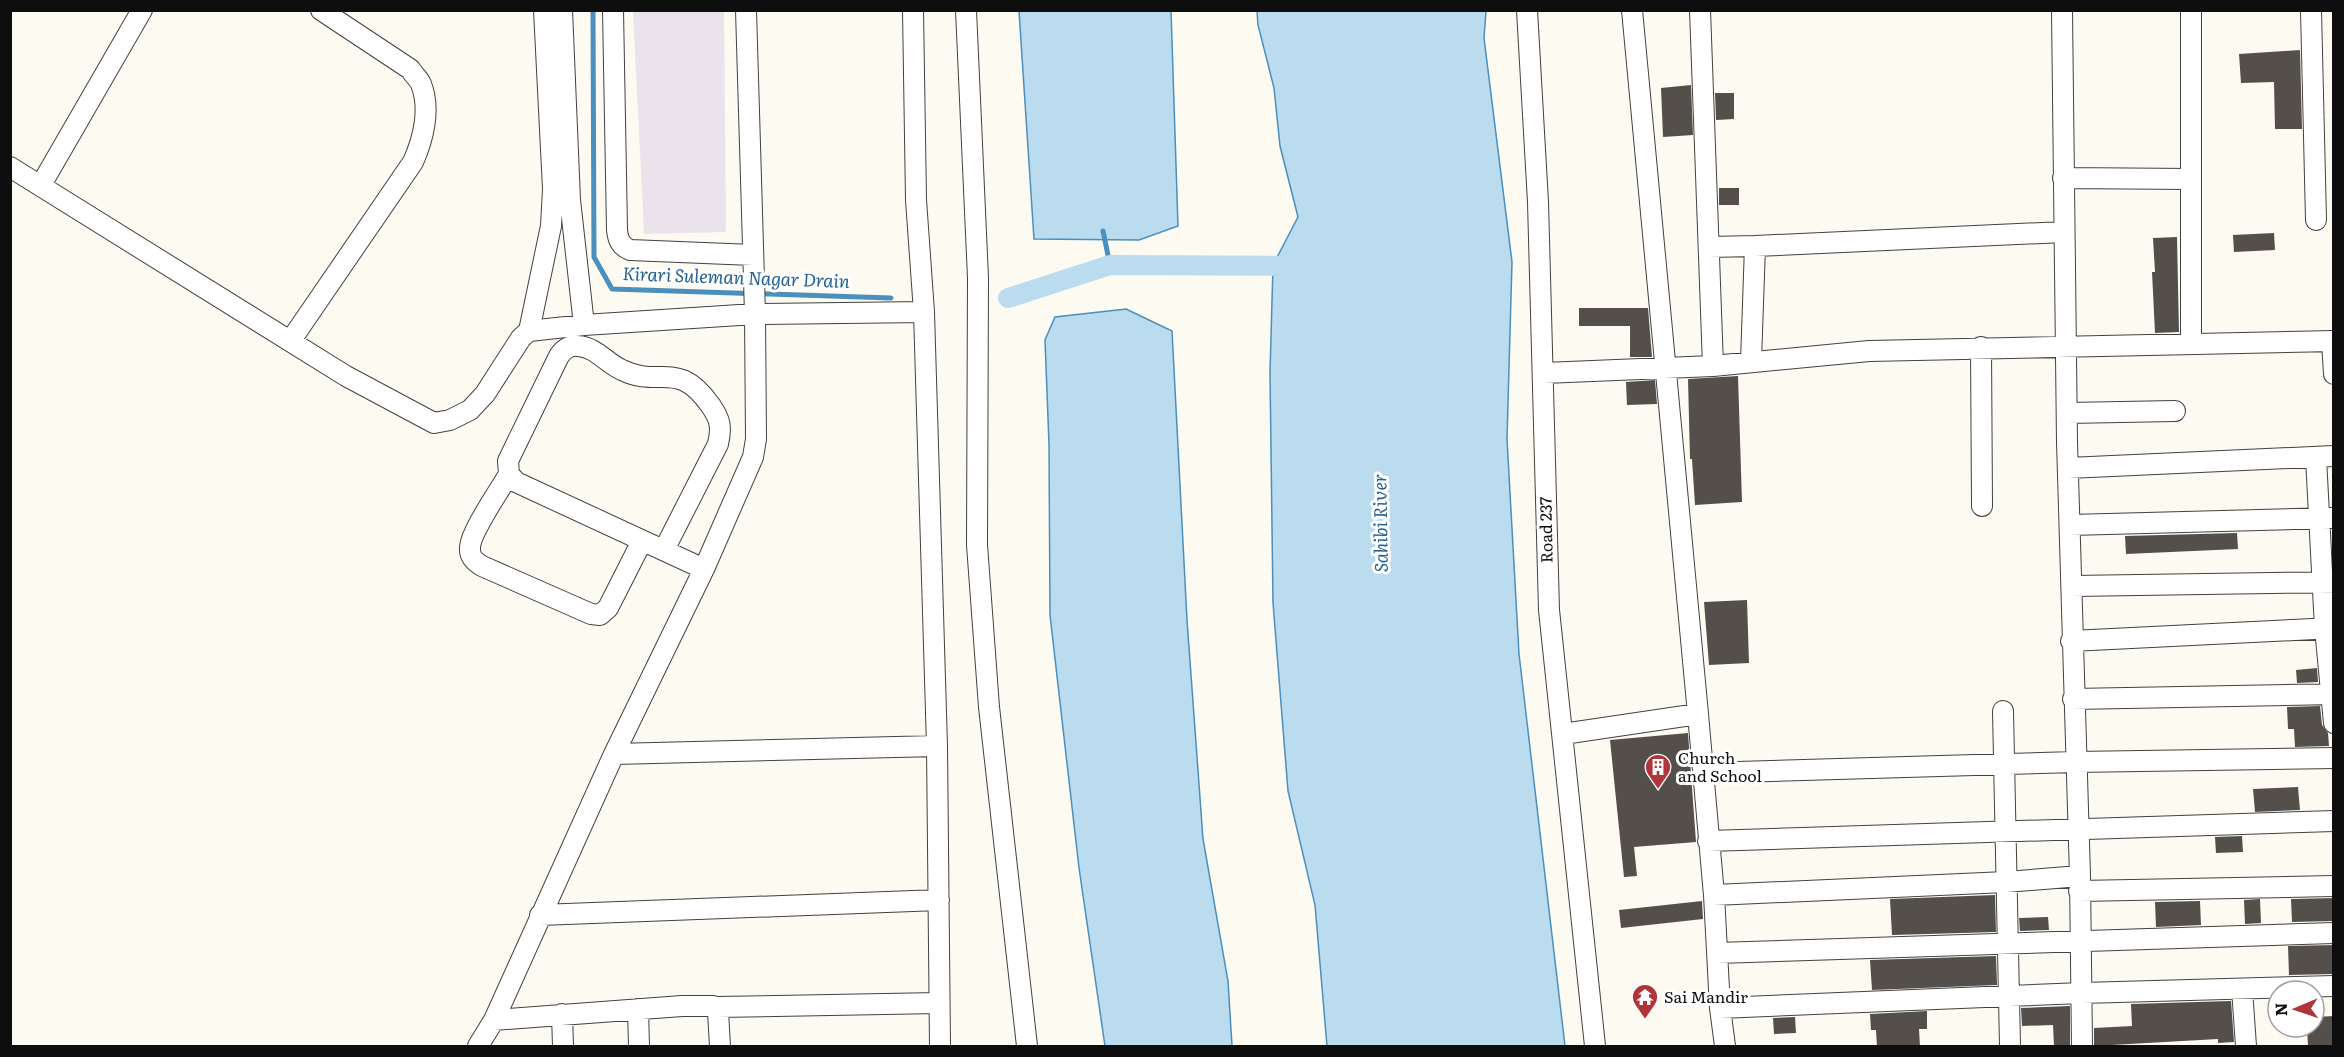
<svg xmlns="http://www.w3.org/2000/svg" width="2344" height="1057" viewBox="0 0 2344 1057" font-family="Literata,serif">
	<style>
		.industrial { fill: #ebe3ec }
		.water { fill: #bbdbef; stroke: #4a8fbe; stroke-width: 1.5 }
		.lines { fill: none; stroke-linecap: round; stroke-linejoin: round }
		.stream { stroke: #4a8fbe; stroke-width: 5 }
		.canal { stroke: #bbdbef; stroke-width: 20 }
		.building { fill: #554f4c }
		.minor-casing { stroke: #414141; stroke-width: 22 }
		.minor { stroke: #fff; stroke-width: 20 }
		.labels { text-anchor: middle; stroke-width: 6; stroke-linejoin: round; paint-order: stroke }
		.street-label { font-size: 16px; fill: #0e0e0e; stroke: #fff }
		.poi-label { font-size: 16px; fill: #0e0e0e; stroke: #fff; text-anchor: start }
		.water-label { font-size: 18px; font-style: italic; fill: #256292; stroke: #fff }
	</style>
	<rect width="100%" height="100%" fill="#fdfbf1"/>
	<!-- industrial -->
	<path class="industrial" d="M633 11H724L726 232 644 234Z"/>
	<!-- water -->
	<path class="water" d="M1019 11H1171L1178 226 1139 240 1034 239Z
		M1257 11H1486L1484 38 1512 262 1507 439 1519 654 1565 1046H1327L1315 905 1288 791 1273 603 1270 373 1273 265 1298 217 1280 146 1274 88 1258 25Z
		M1126 309 1172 331 1187 620 1203 839 1228 981 1232 1046H1105L1079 868 1050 615 1049 444 1045 340 1055 317Z"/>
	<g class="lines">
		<!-- stream -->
		<path class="stream" d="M593 10 594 257 612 289 891 298
			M1103 231 1110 265"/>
		<!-- canal -->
		<path class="canal" d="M1008 298 1110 265 1297 266"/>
	</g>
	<!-- building -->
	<path class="building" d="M2300 50 2302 129H2275L2274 82 2241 83 2239 54Z
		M1691 85 1693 135 1663 137 1661 88Z
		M1715 93H1734V119L1716 120Z
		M1719 188H1739V205H1719Z
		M2274 233 2275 250 2234 252 2233 235Z
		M2177 237 2179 332 2155 333 2152 272H2155L2153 238Z
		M1579 308H1648L1652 357H1630V326H1579Z
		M1738 376 1742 502 1695 505 1692 459H1690L1688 379Z
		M1655 380 1657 404 1627 405 1626 382Z
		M2237 533 2238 549 2126 554 2125 536Z
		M1747 600 1749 663 1709 665 1704 602Z
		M2317 668 2318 682 2297 683 2296 670Z
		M2320 706 2322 725 2328 733 2329 746 2295 747 2294 729H2288L2287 707Z
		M1688 733 1696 842 1634 847 1637 876 1624 877 1610 740Z
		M2298 787 2300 810 2255 812 2253 789Z
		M2242 836 2243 852 2216 853 2215 837Z
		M1995 895 1996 932 1892 935 1890 899Z
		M2334 898V921L2292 922 2291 899Z
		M2260 899 2261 923 2245 924 2244 900Z
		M1702 901 1703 919 1621 928 1619 910Z
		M2200 901 2201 925 2156 927 2155 902Z
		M2048 917 2049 930 2020 931 2019 918Z
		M2334 945V974L2289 975 2288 946Z
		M1996 956 1997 985 1872 990 1870 960Z
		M2231 1001 2234 1042 2218 1043V1039L2094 1046V1028L2132 1026 2131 1004Z
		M2070 1006V1047H2054L2053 1025 2022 1026 2021 1008Z
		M1927 1011V1029H1919L1920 1047H1877L1876 1030H1871L1870 1014Z
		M2334 1016V1047H2308L2307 1027H2314V1017Z
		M1795 1017 1796 1033 1774 1034 1773 1018Z"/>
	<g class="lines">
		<!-- minor casing -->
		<g class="minor-casing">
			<path id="minor" d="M562 10 570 200 584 325
				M613 10 617 230C618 239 620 246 630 250L753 255
				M913 10 916 200 924 312 937 746 940 1046
				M966 10 978 278 977 545 989 707 1027 1046
				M1527 10 1538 202 1549 610 1595 1046
				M1632 10 1698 714 1714 895 1720 1008 1725 1046
				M1700 10 1713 366
				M2062 10 2067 442 2080 876 2082 1046
				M2311 10 2316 220
				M10 167 346 376 434 423 450 420 470 410 485 394 521 338 529 331 584 325 755 314 924 312
				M2063 178 2191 179
				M41 185 142 10
				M1709 247 1755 246
				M529 331 551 226 553 189 544 10
				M291 340 413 162C423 140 431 109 421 84 419 79 413 74 410 69L321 10
				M2332 341 2334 374
				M2191 343V10
				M1981 347 1982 506
				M1751 361 1755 246 2064 232
				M1544 373 1713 366 1869 351 2334 341
				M2067 413 2175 411
				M2316 458 2325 628 2334 723
				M2068 468 2334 456
				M509 474C500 490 471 531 470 547 469 557 475 562 482 566L591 614 600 615 608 608 642 541
				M2070 525 2331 518
				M664 550 718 444C722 427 720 419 711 406 677 358 661 389 622 370 606 363 596 347 578 346 569 345 564 349 559 356L508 461 509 474 516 482 704 569
				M2072 586 2334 582
				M2071 641 2334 628
				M2073 699 2334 694
				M2003 711 2010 1046
				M1563 734 1698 714
				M614 754 937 746
				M1703 773 2075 762 2334 758
				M1708 841 2334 821
				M2079 891 2334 886
				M1714 895 2006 882 2080 876
				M540 915 939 900
				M1717 953 2334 933
				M2242 989 2246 1046
				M716 1007 939 1003
				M1720 1008 2082 993 2334 986
				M638 1009 639 1046
				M562 1014 563 1046
				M494 1020 682 1006H713L718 1012 720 1046
				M478 1046 494 1020 614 754 704 569 753 457 756 439 755 314 746 10"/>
		</g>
		<!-- minor -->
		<use href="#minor" class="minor"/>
	</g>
	<!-- icons -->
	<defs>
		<g id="building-pin" transform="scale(1.35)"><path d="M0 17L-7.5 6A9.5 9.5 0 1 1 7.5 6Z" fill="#af353a" stroke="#fff"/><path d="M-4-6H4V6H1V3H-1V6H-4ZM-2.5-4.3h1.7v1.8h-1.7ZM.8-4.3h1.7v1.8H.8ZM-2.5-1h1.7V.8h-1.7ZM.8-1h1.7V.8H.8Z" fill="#fff"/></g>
		<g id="temple-pin" transform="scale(1.35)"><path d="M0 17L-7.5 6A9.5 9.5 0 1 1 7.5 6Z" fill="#af353a" stroke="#fff"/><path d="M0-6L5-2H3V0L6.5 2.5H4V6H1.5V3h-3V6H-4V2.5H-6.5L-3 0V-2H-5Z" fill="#fff"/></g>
	</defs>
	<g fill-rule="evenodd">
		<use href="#building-pin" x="1658" y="767"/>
		<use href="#temple-pin" x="1645" y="997"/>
	</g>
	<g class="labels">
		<!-- street labels -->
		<g class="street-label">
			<text transform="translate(1546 530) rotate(-91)" y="6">Road 237</text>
		</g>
		<!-- poi labels -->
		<g class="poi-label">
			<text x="1678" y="764">Church<tspan x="1678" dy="18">and School</tspan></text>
			<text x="1664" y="1003">Sai Mandir</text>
		</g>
		<!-- water labels -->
		<g class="water-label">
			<text transform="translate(736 278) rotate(2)" y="6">Kirari Suleman Nagar Drain</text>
			<text transform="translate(1381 523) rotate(-91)" y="6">Sahibi River</text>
		</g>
	</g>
	<!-- border -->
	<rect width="2344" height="1057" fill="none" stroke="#0e0e0e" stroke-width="24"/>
	<!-- north arrow -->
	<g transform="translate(2296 1009) rotate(268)"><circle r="28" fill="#ffffff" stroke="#9f9f9f" stroke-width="1.5"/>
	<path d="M0-4.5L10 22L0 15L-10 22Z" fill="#af353a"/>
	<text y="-9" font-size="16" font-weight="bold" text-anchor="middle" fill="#0e0e0e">N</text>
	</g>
</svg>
